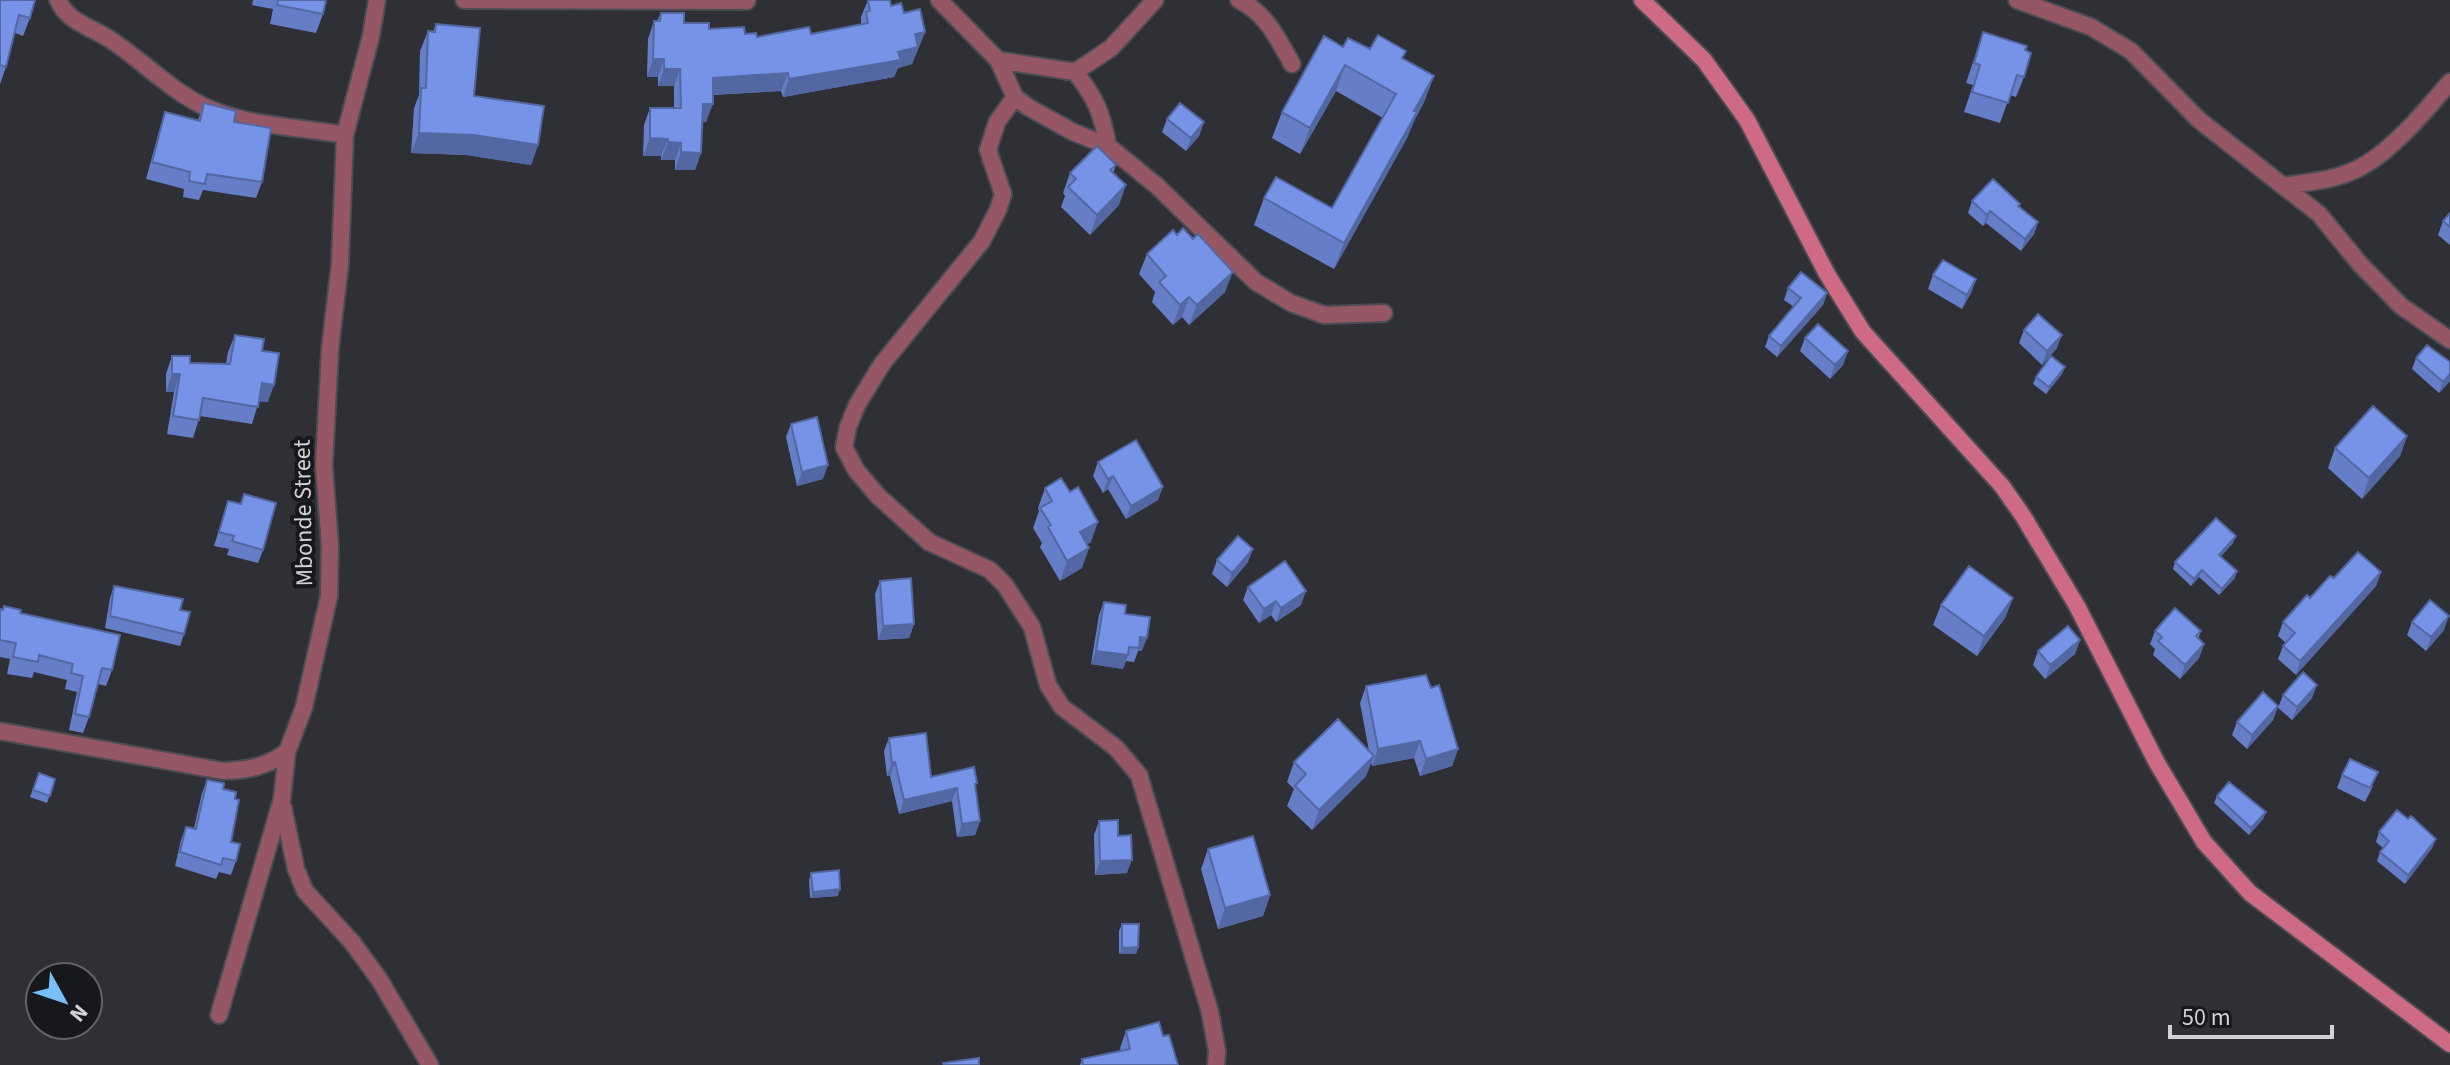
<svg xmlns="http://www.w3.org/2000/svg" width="2450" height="1065" viewBox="0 0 2450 1065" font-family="'Source Sans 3',sans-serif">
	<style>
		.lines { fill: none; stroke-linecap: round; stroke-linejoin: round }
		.street-casing { stroke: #4b4d53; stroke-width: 20 }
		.secondary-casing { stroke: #4b4d53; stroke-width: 20 }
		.street { stroke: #965765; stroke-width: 16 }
		.secondary { stroke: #ce6a83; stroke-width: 16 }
		.wall { fill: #667ec7 }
		.shaded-wall { fill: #5367a2 }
		.building { fill: #7793e7; stroke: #5367a2; stroke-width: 2 }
		.labels { text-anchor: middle; stroke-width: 8; stroke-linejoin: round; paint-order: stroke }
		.street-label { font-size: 24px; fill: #d0d2d6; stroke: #17181b }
	</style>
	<rect width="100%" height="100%" fill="#2e3036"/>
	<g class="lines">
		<!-- street casing -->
		<g class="street-casing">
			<path id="street" d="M58 0C68 23 92 27 111 40 144 62 175 95 212 110 255 127 301 127 345 135
				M464 0 747 1
				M939 0 998 60 1015 97 1028 107 1073 132 1108 146 1157 186 1256 282 1291 303 1324 315 1384 313
				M1239 0C1266 13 1278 39 1292 64
				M2017 0 2091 27 2131 51 2199 120 2319 214 2360 264 2401 306 2450 340
				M998 60 1075 72 1111 48 1155 0
				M1075 72C1096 98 1102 114 1108 146
				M1015 97 997 122 988 150 1003 194 998 210 982 241 882 364 857 405 848 427 844 447 856 470 878 496 929 542 990 570 1005 585 1032 627 1048 685 1062 707 1116 748 1139 775 1210 1012 1217 1051 1216 1065
				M2284 186C2309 182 2338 180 2361 167 2393 150 2427 109 2450 82
				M0 731 223 771C248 770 266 767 287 752
				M283 807 296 869 305 891 352 942 379 979 430 1065
				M219 1015 282 799 287 752 304 707 329 596 330 546 324 466 330 349 340 264 345 135 371 36 377 0"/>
		</g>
		<!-- secondary casing -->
		<g class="secondary-casing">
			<path id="secondary" d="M1642 0 1704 60 1747 120 1827 274 1863 332 2002 486 2023 516 2077 606 2157 763 2204 842 2250 893 2450 1044"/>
		</g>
		<!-- street -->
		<use href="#street" class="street"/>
		<!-- secondary -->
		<use href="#secondary" class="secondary"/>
	</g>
	<!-- wall -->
	<path class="wall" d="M0 0 30 18 23 36 15 33 6 67 0 84Z
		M253 0H326L323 14 316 33 270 24 273 9 252 5Z
		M868 0 891 6 904 13 925 32 912 64 898 68 894 77 783 97 781 91 713 95 706 122H702L701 153 695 170H675V160H661V156H643L644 125 650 108H674V86H658V77H647L648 39 654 21H657L661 13 684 23 757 37 811 34 861 24V17Z
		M436 24 474 96 538 145 531 165 467 155 411 153 414 108 419 95 420 51 428 31 433 32Z
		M1983 32 2025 50 2024 77 2016 97 2010 95 2000 123 1964 112 1973 85 1966 83Z
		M1343 47 1370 49 1403 59 1434 76 1424 102 1414 121 1407 138 1334 269 1254 225 1264 198 1332 208 1383 118 1336 91 1300 154 1272 138 1282 112Z
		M204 103 234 122 262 182 256 198 203 190 199 200 183 197 184 189 146 179 160 128 165 112 198 120Z
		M1167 119 1204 122 1199 136 1186 151 1162 132Z
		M1116 165 1113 173 1119 205 1090 235 1061 207 1065 196 1063 193 1070 173Z
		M1972 201 2020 204 2019 207 2038 222 2034 234 2021 251 1986 223 1983 226 1968 213Z
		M2450 213V245L2438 235 2443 221Z
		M1147 254 1225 292 1189 325 1182 317 1173 325 1152 302 1155 292 1139 274Z
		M1933 275 1976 279 1971 293 1962 309 1928 289Z
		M1788 288 1827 293 1823 305 1777 357 1765 347 1769 336 1794 307 1784 300Z
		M2024 330 2057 348 2042 365 2019 343Z
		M235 335 262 351 268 402 259 401 252 424 200 416 193 438 167 434 174 392H166V374L172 356 190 363 226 364 228 352Z
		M1805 338 1848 351 1843 365 1830 379 1800 351Z
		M2416 358 2450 381 2439 393 2412 369Z
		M2062 374 2046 394 2033 384 2036 377Z
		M791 424 823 479 797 486 786 437Z
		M2407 436 2400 456 2362 499 2328 468 2335 448Z
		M1098 462 1158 500 1126 519 1108 489 1103 493 1093 476Z
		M1045 488 1091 542 1087 544 1082 568 1060 581 1040 547 1042 543 1033 528 1039 511 1038 508Z
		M244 494 263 550 258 563 227 555 229 549 214 546 228 501 240 504Z
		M2233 543 2221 556 2235 578 2219 595 2199 577 2191 586 2173 569 2175 562Z
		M1217 560 1248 562 1227 587 1212 574Z
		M2381 572 2376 586 2296 675 2278 659 2283 646 2286 643 2278 636 2283 622 2310 598 2334 578Z
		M880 581 914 624 909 638 878 640 875 594Z
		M114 586 180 610 184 634 180 646 105 628 110 598Z
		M1248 587 1301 605 1276 622 1271 615 1259 623 1243 600Z
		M2013 598 2005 618 1977 656 1933 625 1941 605Z
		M1104 602 1125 614 1142 651H1138L1134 662 1126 661 1123 669 1091 664 1099 615Z
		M0 609 20 613 112 670 106 686 98 684 89 717 83 733 69 730 77 692 65 689 67 680 34 672 32 678 7 674 10 659 0 657Z
		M2412 622 2444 630 2426 651 2407 635Z
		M2155 631H2201L2198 639 2204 644 2199 658 2180 679 2153 655 2155 649 2150 644Z
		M2080 640 2075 654 2045 679 2033 665 2038 651Z
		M1366 686 1431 688 1458 749 1452 766 1420 776 1414 758 1372 766 1371 762 1366 776 1312 830 1287 806 1294 789 1287 782 1294 762 1369 751 1360 703Z
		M2283 695 2312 698 2292 720 2278 708Z
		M2278 706 2273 720 2247 749 2232 735 2237 722Z
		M889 738 931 777 977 783 975 788 980 821 975 835 957 837 952 801 899 814 890 776H887L884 751Z
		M39 773 55 779 47 803 30 797Z
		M2342 775 2373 786 2365 802 2337 788Z
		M207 780 223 789 235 799 231 842 236 861 231 875 219 872 216 879 175 866 181 840 186 827 194 828 202 793Z
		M2217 796 2266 812 2263 819 2249 835 2214 803Z
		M2408 819 2436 839 2432 848 2405 884 2377 861 2380 852 2383 848 2376 842 2379 832Z
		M1099 821 1118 836 1127 873 1095 875 1094 835Z
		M1208 849 1270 895 1263 916 1218 929 1201 869Z
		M811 873 838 896 810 898 809 880Z
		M1122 924 1138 947 1136 954H1119V931Z
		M1126 1031 1163 1036 1178 1065H1080L1082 1059 1121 1051 1120 1048Z"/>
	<!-- shaded-wall -->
	<path class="shaded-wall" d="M925 32 912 64 898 68 894 77 783 97 789 79 898 52 915 34Z
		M653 59H664L658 77H647Z
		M1345 65 1336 91 1300 154 1310 128Z
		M664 69H680L674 86H658Z
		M788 73 781 91 707 95 713 78Z
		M1434 76 1424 102 1414 121 1407 138 1334 269 1344 243Z
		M703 104H713L706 122H696Z
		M1204 122 1199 136 1186 151 1191 138Z
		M419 133 474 135 538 145 531 165 467 155 411 153Z
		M650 138 668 139 661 156H643Z
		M668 142 681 143 675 160H661Z
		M681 152 701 153 695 170H675Z
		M1126 185 1119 205 1090 235 1097 215Z
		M1990 211 1986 223 1983 226 1987 215Z
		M2038 222 2034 234 2021 251 2025 239Z
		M1233 272 1225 292 1189 325 1197 305Z
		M1976 279 1971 293 1962 309 1967 295Z
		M1827 293 1823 305 1777 357 1781 346Z
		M1189 297 1182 317 1173 325 1180 305Z
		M2062 335 2057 348 2042 365 2047 351Z
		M1848 351 1843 365 1830 379 1835 365Z
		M2065 367 2062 374 2046 394 2049 387Z
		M172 374H180L174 392H166Z
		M2450 374V381L2439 393 2443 382Z
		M262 383 274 385 268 402 256 401Z
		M2407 436 2400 456 2362 499 2369 478Z
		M828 465 823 479 797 486 802 472Z
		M1113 476 1108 489 1103 493 1108 479Z
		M1163 487 1158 500 1126 519 1131 506Z
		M1098 522 1091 542 1073 553 1080 532Z
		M2236 536 2233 543 2216 562 2219 555Z
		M1089 548 1082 568 1060 581 1067 561Z
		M1253 549 1248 562 1227 587 1232 573Z
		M2202 570 2199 577 2191 586 2194 579Z
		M2237 571 2235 578 2219 595 2222 589Z
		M2381 572 2376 586 2296 675 2300 661Z
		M1306 591 1301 605 1276 622 1281 608Z
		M2013 598 2005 618 1977 656 1984 636Z
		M1276 601 1271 615 1259 623 1264 609Z
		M2449 616 2444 630 2426 651 2431 637Z
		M914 624 909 638 878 640 883 626Z
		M1140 637 1147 638 1142 651H1138Z
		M2080 640 2075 654 2045 679 2050 665Z
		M2204 644 2199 658 2180 679 2185 665Z
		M1096 651 1128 655 1123 669 1091 664Z
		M2317 685 2312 698 2292 720 2297 707Z
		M2278 706 2273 720 2247 749 2252 735Z
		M1420 741 1414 758 1372 766 1378 749Z
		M1458 749 1452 766 1420 776 1426 759Z
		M1374 756 1366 776 1312 830 1319 810Z
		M895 762 890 776H887L892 763Z
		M957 788 952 801 899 814 904 800Z
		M2266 812 2263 819 2249 835 2251 828Z
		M980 821 975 835 957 837 962 824Z
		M2436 839 2432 848 2405 884 2408 875Z
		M1132 860 1127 873 1095 875 1100 861Z
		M840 889 838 896 810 898 813 892Z
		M1270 895 1263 916 1218 929 1225 908Z
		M1138 947 1136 954H1119L1122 948Z"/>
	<!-- building -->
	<path class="building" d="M0 0H35L30 18 19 15 6 67 0 65Z
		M278 0H326L323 14 277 5Z
		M868 0H890L891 6 901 3 904 13 920 9 925 32 915 34 918 47 898 52 901 60 789 79 788 73 713 78V104H703L701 153 681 152V143L668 142V139L650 138V108H681L680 69H664V59H653L654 21H660L661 13H684V23H709V29L744 27 745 34 756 33 757 37 809 27 811 34 868 23 866 12 870 11Z
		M436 24 480 28 474 96 544 106 538 145 474 135 419 133 421 88H426L428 31 435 32Z
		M1983 32 2027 46 2025 50 2031 53 2024 77 2017 75 2008 103 1972 92 1980 65 1974 63Z
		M1378 35 1406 51 1402 58 1434 76 1414 111 1417 112 1344 243 1264 198 1276 177 1332 208 1396 94 1345 65 1310 128 1282 112 1324 36 1343 47 1348 38 1370 49Z
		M204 103 236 111 234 122 271 128 262 182 207 174 205 184 189 181 190 172 152 162 165 112 200 121Z
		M1180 103 1204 122 1191 138 1167 119Z
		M1097 146 1116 165 1110 170 1126 185 1097 215 1068 187 1076 179 1070 173Z
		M1993 179 2020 204 2018 206 2038 222 2025 239 1990 211 1987 215 1972 201Z
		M2450 213V227L2443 221Z
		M1183 228 1193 239 1198 234 1233 272 1197 305 1189 297 1180 305 1159 282 1166 276 1147 254 1173 230 1177 235Z
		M1943 260 1976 279 1967 295 1933 275Z
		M1801 272 1827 293 1781 346 1769 336 1801 298 1788 288Z
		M2038 314 2062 335 2047 351 2024 330Z
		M1818 324 1848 351 1835 365 1805 338Z
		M235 335 264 339 262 351 279 353 274 385 262 383 258 407 203 398 199 420 173 416 180 374H172V356H190V363L230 364Z
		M2427 345 2450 362V374L2443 382 2416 358Z
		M2051 356 2065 367 2049 387 2036 377Z
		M2373 406 2407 436 2369 478 2335 448Z
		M817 417 828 465 802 472 791 424Z
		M1136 440 1163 487 1131 506 1113 476 1108 479 1098 462Z
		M1061 478 1070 492 1078 487 1098 522 1080 532 1089 548 1067 561 1048 527 1051 525 1040 508 1052 501 1045 488Z
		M244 494 276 503 263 550 232 541 234 536 219 532 228 501 241 504Z
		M2216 518 2236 536 2219 555 2237 571 2222 589 2202 570 2194 579 2175 562Z
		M1238 536 1253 549 1232 573 1217 560Z
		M2358 552 2381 572 2300 661 2283 646 2295 633 2283 622 2307 595 2310 598 2330 576 2334 578Z
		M1285 561 1306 591 1281 608 1276 601 1264 609 1248 587Z
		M1969 566 2013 598 1984 636 1941 605Z
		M911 578 914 624 883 626 880 581Z
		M114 586 183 599 180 610 190 612 184 634 110 616Z
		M2430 600 2449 616 2431 637 2412 622Z
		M1104 602 1126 605 1125 614 1150 617 1147 638 1140 637 1139 648 1129 647 1128 655 1096 651Z
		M4 606 21 610 20 613 120 635 112 670 102 668 89 717 75 714 83 676 71 673 73 664 39 655 38 662 13 657 16 643 0 640V609L3 610Z
		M2175 608 2201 631 2196 636 2204 644 2185 665 2158 641 2162 637 2155 631Z
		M2068 626 2080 640 2050 665 2038 651Z
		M2303 672 2317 685 2297 707 2283 695Z
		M1426 675 1431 688 1439 685 1458 749 1426 759 1420 741 1378 749 1366 686Z
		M2263 692 2278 706 2252 735 2237 722Z
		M1338 719 1374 756 1319 810 1295 786 1306 774 1294 762Z
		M926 733 931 777 974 767 977 783 975 784 980 821 962 824 957 788 904 800 895 762 892 763 889 738Z
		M2350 759 2378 772 2370 788 2342 775Z
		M39 773 55 779 50 796 33 790Z
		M207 780 224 783 223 789 236 792 235 799 239 800 231 842 240 844 236 861 223 858 221 865 180 852 186 827 196 829Z
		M2229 782 2266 812 2251 828 2217 796Z
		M2397 810 2408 819 2411 816 2436 839 2408 875 2380 852 2389 841 2379 832Z
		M1118 820V836L1131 835 1132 860 1100 861 1099 821Z
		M1253 836 1270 895 1225 908 1208 849Z
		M839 870 840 889 813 892 811 873Z
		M1122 924H1139L1138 947 1122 948Z
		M1159 1022 1163 1036 1169 1035 1178 1065H1083L1082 1059 1130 1049 1126 1031Z
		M979 1058V1065H944L943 1063Z"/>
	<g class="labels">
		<!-- street labels -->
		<g class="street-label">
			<text transform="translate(303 513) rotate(-91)" y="8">Mbonde Street</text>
		</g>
	</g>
	<!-- north arrow -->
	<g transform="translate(64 1001) rotate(130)"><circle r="38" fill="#17181b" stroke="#616266" stroke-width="2"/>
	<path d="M0-6L14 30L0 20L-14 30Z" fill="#76c0f7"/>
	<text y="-12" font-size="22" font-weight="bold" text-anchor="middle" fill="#d0d2d6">N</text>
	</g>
	<!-- scale -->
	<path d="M2170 1025v12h162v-12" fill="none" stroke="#d0d2d6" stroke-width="4"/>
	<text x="2182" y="1025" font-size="24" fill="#d0d2d6" stroke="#17181b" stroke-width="6" paint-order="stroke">50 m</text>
</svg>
